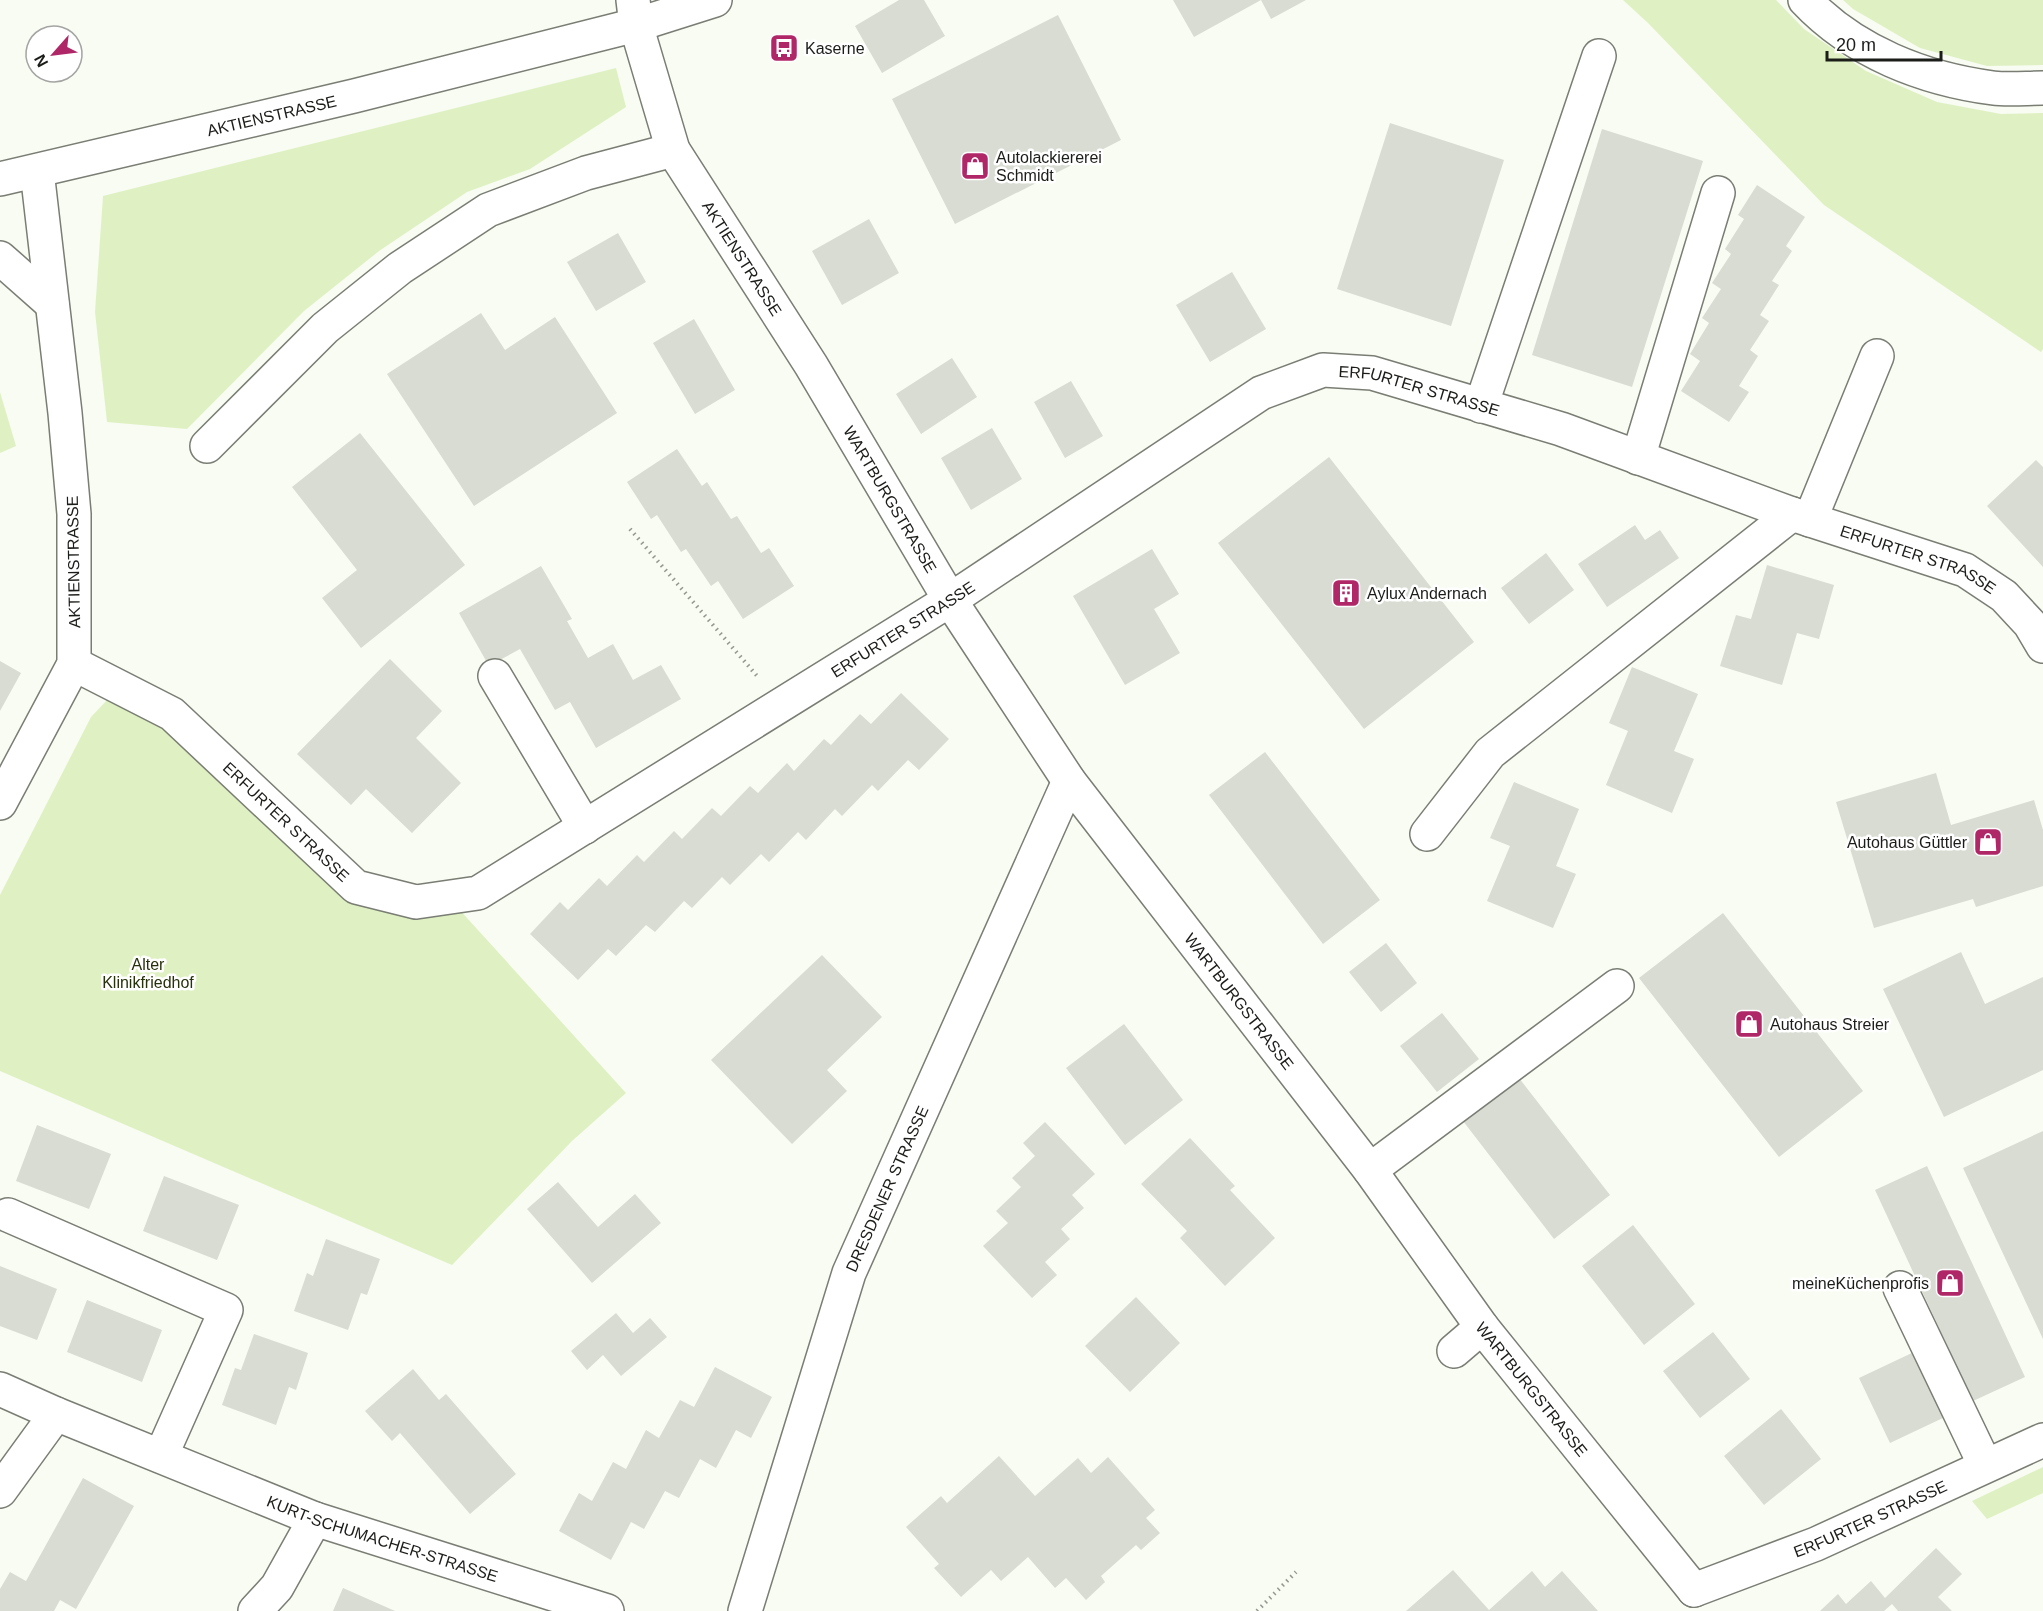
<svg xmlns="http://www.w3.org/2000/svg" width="2043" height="1611" viewBox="0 0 2043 1611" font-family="Helvetica,sans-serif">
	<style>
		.green { fill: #dff1c3 }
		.building { fill: #d8dcd2 }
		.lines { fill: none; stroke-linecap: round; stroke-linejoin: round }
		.minor-casing { stroke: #797d73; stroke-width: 36 }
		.highway-casing { stroke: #797d73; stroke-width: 36 }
		.path { stroke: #949790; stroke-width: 4; stroke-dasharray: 1.5 4.5; stroke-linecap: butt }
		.minor { stroke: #fff; stroke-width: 33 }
		.highway { stroke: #fff; stroke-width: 33 }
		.labels { text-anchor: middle; stroke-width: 5; stroke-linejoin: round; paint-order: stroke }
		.poi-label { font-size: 16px; fill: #1b1d19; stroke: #fff; text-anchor: start }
		.street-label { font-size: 16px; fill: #1b1d19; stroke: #fff }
		.park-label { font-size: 16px; fill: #25320a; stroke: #fff }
	</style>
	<rect width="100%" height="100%" fill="#f8fcf2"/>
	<!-- green -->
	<path class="green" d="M1623 0H1776L1804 29 1866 71 1937 102 2001 114 2043 113V349L2041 352 1824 205 1648 23Z
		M1843 0H2043V65L1987 66 1920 48 1853 9Z
		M616 68 626 107 530 169 467 192 379 251 304 311 187 429 107 422 95 312 103 196Z
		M0 392 16 446 0 453Z
		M109 698 166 725 350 899 457 907 626 1093 572 1141 452 1265 0 1071V895L91 717Z
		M2043 1467V1493L1987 1519 1972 1501Z"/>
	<!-- building -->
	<path class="building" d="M899 0H924L945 36 882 73 855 26Z
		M1173 0H1306L1271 19 1261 0 1194 37Z
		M1058 15 1121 140 955 224 892 99Z
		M1390 123 1504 160 1451 326 1337 289Z
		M1602 129 1703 161 1632 387 1532 355Z
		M1757 185 1805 217 1786 246 1792 251 1772 281 1779 285 1760 315 1769 321 1750 350 1758 356 1739 386 1749 392 1729 422 1681 391 1700 361 1690 354 1709 323 1702 318 1721 289 1712 283 1731 254 1725 249 1744 219 1738 215Z
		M869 219 899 273 842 305 812 251Z
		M618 233 646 282 596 311 567 262Z
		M1232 272 1266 329 1210 362 1176 305Z
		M481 313 505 350 555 317 617 413 474 506 387 374Z
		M694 319 735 390 695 414 653 343Z
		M952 358 977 397 921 434 896 394Z
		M1071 381 1103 436 1065 458 1034 402Z
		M992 428 1022 479 971 510 941 458Z
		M360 433 465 565 361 648 322 598 357 570 292 487Z
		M677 449 702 486 707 482 731 519 737 516 761 553 769 548 794 586 743 619 718 581 711 586 686 549 681 552 657 515 651 519 627 482Z
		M1329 457 1474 642 1364 729 1218 543Z
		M2036 460 2043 467V567L1987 506Z
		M1635 525 1645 540 1660 530 1679 558 1607 607 1578 564Z
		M1152 549 1179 594 1154 609 1180 653 1125 685 1073 596Z
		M1546 553 1574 590 1529 624 1501 588Z
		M1767 565 1834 585 1819 639 1797 633 1782 685 1720 666 1736 615 1751 619Z
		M541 566 572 619 567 621 588 658 613 644 633 680 661 665 681 699 596 748 570 702 555 710 520 649 489 666 459 613Z
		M390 659 442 711 416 738 461 783 412 833 366 789 351 805 297 754Z
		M0 661 21 673 0 711Z
		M1632 667 1698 694 1674 751 1694 759 1672 813 1606 785 1628 731 1609 723Z
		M901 693 949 739 919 770 908 760 878 791 872 785 842 816 835 809 806 840 798 832 769 862 761 854 730 885 722 877 692 908 684 901 655 932 646 925 616 956 608 949 578 980 530 934 560 902 568 910 599 878 607 886 637 855 644 862 674 831 682 839 712 808 721 816 750 786 758 793 787 763 794 771 824 739 831 745 860 714 871 724Z
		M1265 752 1380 900 1323 944 1209 795Z
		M1936 773 1951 825 2034 800 2043 830V886L1976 907 1973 899 1874 928 1836 802Z
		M1514 782 1579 809 1556 866 1576 874 1553 928 1487 901 1510 846 1490 838Z
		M1723 913 1863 1091 1779 1157 1639 978Z
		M1386 943 1417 983 1381 1012 1349 972Z
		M1961 952 1985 1004 2043 977V1070L1944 1117 1883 989Z
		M822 955 882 1017 827 1070 847 1091 792 1144 711 1060Z
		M1442 1013 1479 1059 1437 1092 1400 1046Z
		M1124 1024 1183 1100 1125 1145 1066 1068Z
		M1519 1078 1610 1195 1554 1239 1463 1121Z
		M1045 1122 1095 1174 1072 1195 1084 1208 1061 1229 1070 1239 1045 1262 1057 1275 1032 1298 983 1246 1008 1223 996 1211 1021 1187 1012 1178 1035 1156 1023 1143Z
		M37 1125 111 1154 89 1209 16 1181Z
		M2043 1131V1339L1963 1168Z
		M1190 1138 1235 1186 1230 1190 1275 1238 1225 1286 1180 1238 1187 1231 1141 1184Z
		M1927 1166 2025 1377 1973 1401 1875 1190Z
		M164 1176 239 1205 217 1260 143 1231Z
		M558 1182 598 1227 635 1194 661 1223 592 1283 527 1209Z
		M1633 1225 1695 1304 1644 1345 1582 1266Z
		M326 1239 380 1259 367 1295 361 1293 348 1330 294 1311 307 1273 313 1276Z
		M0 1266 57 1289 37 1340 0 1326Z
		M1136 1297 1180 1343 1130 1392 1085 1346Z
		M87 1300 162 1330 142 1382 67 1352Z
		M616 1313 633 1333 650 1318 667 1337 621 1376 603 1355 587 1370 571 1351Z
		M1713 1332 1750 1379 1700 1418 1663 1371Z
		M254 1334 308 1353 296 1390 289 1387 276 1425 222 1405 235 1368 241 1370Z
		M1914 1352 1945 1417 1890 1443 1859 1378Z
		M715 1367 772 1397 751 1438 736 1430 716 1468 700 1459 679 1498 665 1491 644 1529 631 1522 611 1560 559 1531 579 1493 592 1501 613 1462 626 1469 646 1430 659 1438 680 1400 694 1407Z
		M413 1369 439 1400 446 1394 516 1474 470 1514 400 1433 392 1441 365 1411Z
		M1781 1409 1821 1459 1764 1505 1724 1456Z
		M999 1456 1035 1496 1078 1458 1091 1473 1108 1457 1155 1510 1146 1518 1160 1533 1141 1550 1136 1545 1101 1576 1105 1582 1086 1600 1066 1578 1055 1588 1028 1557 1001 1581 991 1570 961 1597 934 1568 939 1564 906 1527 941 1496 947 1503Z
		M83 1478 134 1506 76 1609 60 1600 54 1611H0V1589L10 1572 26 1581Z
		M1936 1548 1962 1574 1938 1597 1952 1611H1898L1892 1604 1884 1611H1820L1838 1594 1846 1604 1871 1581 1885 1598Z
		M1453 1570 1489 1610 1532 1571 1545 1587 1562 1571 1598 1611H1406Z
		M343 1588 395 1611H333Z"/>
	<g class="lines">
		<!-- minor casing -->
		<g class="minor-casing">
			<g id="minor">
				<path id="s1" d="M633 0 636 25 673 150 811 365 950 600 1069 781 1370 1170 1482 1327 1694 1590"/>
				<path id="s2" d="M0 179 354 96 636 25 715 0"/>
				<path d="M0 258 52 304"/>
				<path d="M1481 406 1599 56"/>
				<path d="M207 446 325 328 400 268 488 210 586 173 673 150"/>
				<path d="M1638 458 1718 193"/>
				<path d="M1810 520 1877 356"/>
				<path id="s3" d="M74 664 172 714 356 887 416 902 478 893 950 600 1261 393 1323 370 1372 373 1561 429 1792 514 1965 570 2004 596 2030 624 2043 646"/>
				<path d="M495 676 585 827"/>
				<path d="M0 803 74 664V514L65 413 37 171"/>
				<path d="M1427 834 1490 753 1792 514"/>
				<path d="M1370 1170 1617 986"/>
				<path d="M8 1215 226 1310 161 1456"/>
				<path d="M1900 1288 1985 1465"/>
				<path d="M1454 1351 1482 1327"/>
				<path id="s4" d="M0 1389 56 1414 315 1519 607 1611"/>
				<path d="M0 1491 56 1414"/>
				<path id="s5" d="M1694 1590 1816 1544 2043 1440"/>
				<path d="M255 1611 277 1587 315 1519"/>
				<path id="s6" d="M745 1611 849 1273 1069 781"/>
			</g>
		</g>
		<!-- highway casing -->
		<g class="highway-casing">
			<path id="highway" d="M1805 0C1854 52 1924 79 1993 88 2009 90 2027 88 2043 88"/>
		</g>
		<!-- path -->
		<path class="path" d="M630 529 758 677
			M1257 1611 1296 1572"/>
		<!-- minor -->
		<use href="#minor" class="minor"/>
		<!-- highway -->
		<use href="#highway" class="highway"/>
	</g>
	<!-- icons -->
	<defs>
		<g id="bus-square" transform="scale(1.5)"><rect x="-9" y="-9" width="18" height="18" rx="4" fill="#b02768" stroke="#fff"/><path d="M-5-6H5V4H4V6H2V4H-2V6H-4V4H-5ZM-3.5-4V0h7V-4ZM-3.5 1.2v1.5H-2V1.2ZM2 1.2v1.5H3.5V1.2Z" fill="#fff"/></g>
		<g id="shop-square" transform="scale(1.5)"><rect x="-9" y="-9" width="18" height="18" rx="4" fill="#b02768" stroke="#fff"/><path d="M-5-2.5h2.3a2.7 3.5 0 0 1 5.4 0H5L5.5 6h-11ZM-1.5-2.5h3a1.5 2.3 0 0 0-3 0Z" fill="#fff"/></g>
		<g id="building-square" transform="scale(1.5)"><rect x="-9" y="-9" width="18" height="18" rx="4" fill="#b02768" stroke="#fff"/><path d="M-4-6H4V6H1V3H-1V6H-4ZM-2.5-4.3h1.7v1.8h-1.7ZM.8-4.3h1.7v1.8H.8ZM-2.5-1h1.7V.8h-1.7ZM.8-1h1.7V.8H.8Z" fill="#fff"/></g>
	</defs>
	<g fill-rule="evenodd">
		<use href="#bus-square" x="784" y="48"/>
		<use href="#shop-square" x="975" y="166"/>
		<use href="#building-square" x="1346" y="593"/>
		<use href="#shop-square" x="1988" y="842"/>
		<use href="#shop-square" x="1749" y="1024"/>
		<use href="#shop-square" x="1950" y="1283"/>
	</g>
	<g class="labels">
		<!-- poi labels -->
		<g class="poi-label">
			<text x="805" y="54">Kaserne</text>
			<text x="996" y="163">Autolackiererei<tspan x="996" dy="18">Schmidt</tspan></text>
			<text x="1367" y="599">Aylux Andernach</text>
			<text x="1967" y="848" text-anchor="end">Autohaus Güttler</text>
			<text x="1770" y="1030">Autohaus Streier</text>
			<text x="1929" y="1289" text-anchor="end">meineKüchenprofis</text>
		</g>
		<!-- street labels -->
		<g class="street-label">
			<text dy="6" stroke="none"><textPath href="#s2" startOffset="279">AKTIENSTRASSE</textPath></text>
			<text dy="6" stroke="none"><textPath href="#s1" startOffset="284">AKTIENSTRASSE</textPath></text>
			<text dy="6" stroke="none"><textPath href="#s3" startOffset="1581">ERFURTER STRASSE</textPath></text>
			<text dy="6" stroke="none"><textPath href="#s1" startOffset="567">WARTBURGSTRASSE</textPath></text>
			<text dy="6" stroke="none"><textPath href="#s3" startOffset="2109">ERFURTER STRASSE</textPath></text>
			<text transform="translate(73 562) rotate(-91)" y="6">AKTIENSTRASSE</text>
			<text dy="6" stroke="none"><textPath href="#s3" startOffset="987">ERFURTER STRASSE</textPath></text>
			<text dy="6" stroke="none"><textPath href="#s3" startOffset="267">ERFURTER STRASSE</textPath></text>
			<text dy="6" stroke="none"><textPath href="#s1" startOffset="1179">WARTBURGSTRASSE</textPath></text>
			<text dy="6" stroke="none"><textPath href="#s6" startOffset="446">DRESDENER STRASSE</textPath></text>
			<text dy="6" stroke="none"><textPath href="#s1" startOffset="1665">WARTBURGSTRASSE</textPath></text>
			<text dy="6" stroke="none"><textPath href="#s5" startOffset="190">ERFURTER STRASSE</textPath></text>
			<text dy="6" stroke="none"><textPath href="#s4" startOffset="411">KURT-SCHUMACHER-STRASSE</textPath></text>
		</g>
		<!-- park labels -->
		<g class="park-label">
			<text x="148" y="970">Alter<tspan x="148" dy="18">Klinikfriedhof</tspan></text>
		</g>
	</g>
	<!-- north arrow -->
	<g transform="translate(54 54) rotate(242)"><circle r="28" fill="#ffffff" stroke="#a4a5a3" stroke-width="1.5"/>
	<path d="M0-4.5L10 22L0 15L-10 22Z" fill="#b02768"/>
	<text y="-9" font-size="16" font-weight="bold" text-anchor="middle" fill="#1b1d19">N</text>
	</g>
	<!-- scale -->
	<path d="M1827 51v9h114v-9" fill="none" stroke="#1b1d19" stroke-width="3"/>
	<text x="1836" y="51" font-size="18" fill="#1b1d19" stroke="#ffffff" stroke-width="4.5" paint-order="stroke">20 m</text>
</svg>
